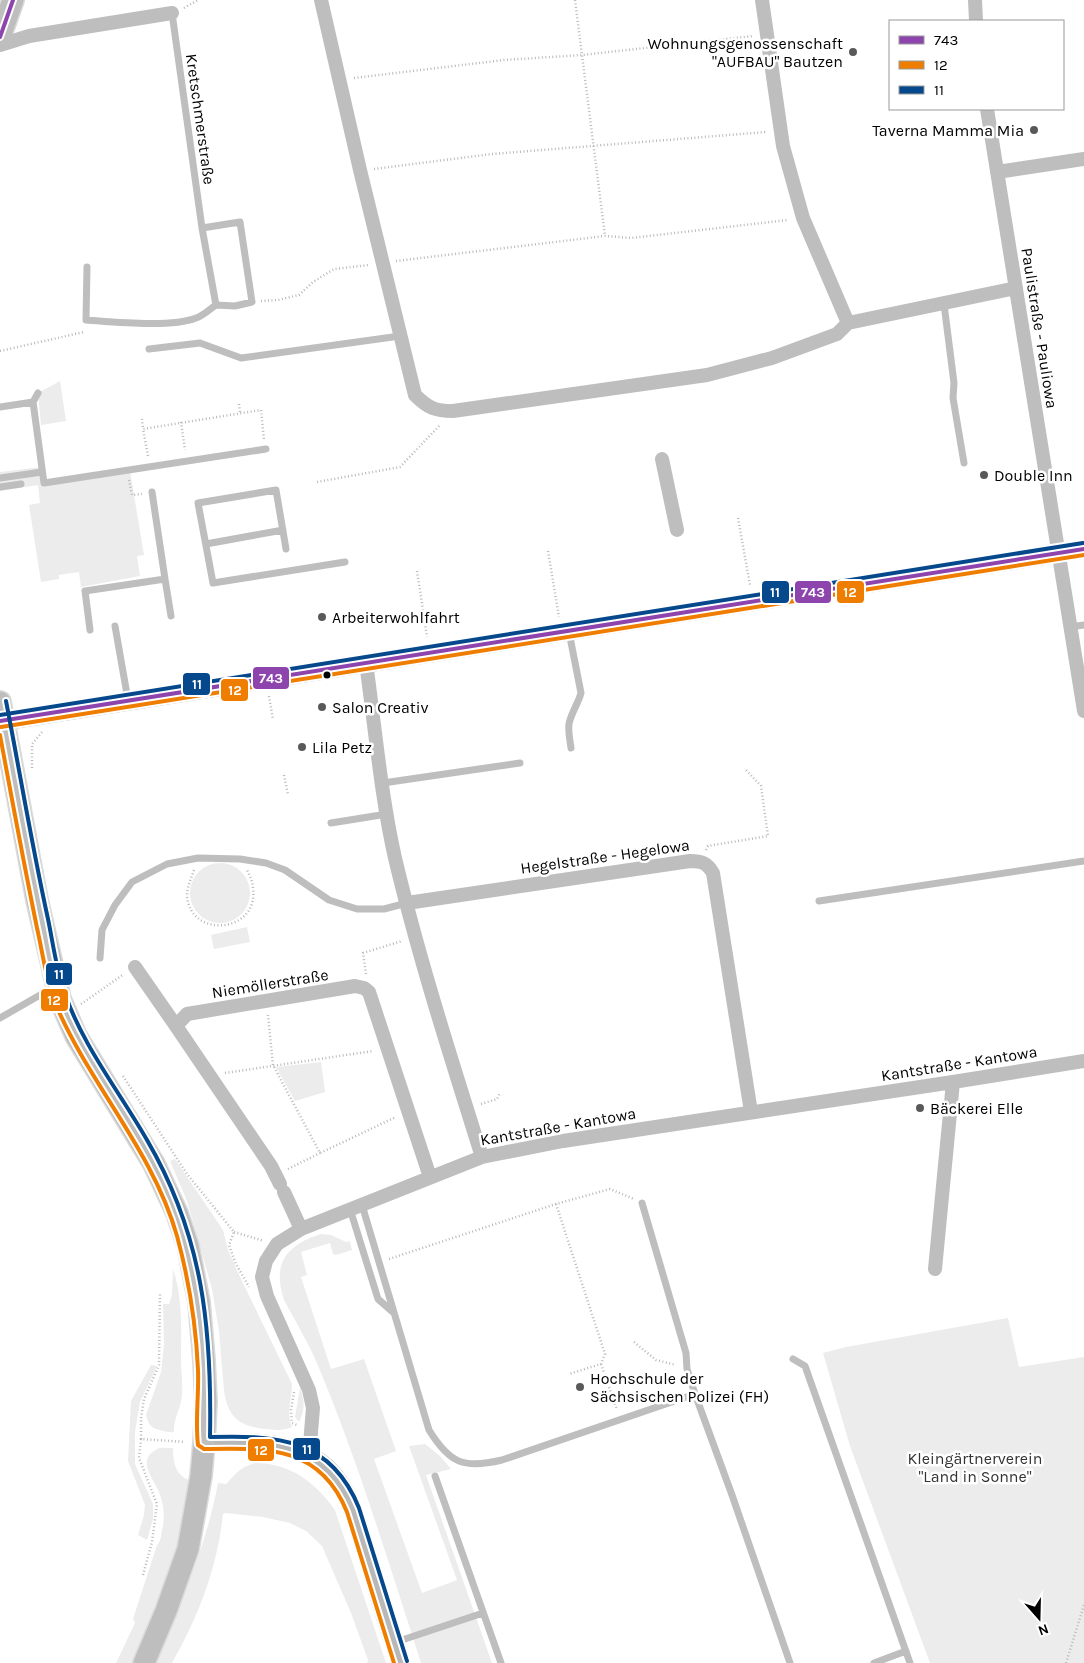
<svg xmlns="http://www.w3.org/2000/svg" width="1084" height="1663" viewBox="0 0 1084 1663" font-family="Karla,sans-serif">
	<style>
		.green { fill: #ececec }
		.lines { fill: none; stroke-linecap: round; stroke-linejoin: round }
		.primary-casing { stroke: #dbdbdb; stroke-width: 24 }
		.path { stroke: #b9b9b9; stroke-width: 2.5; stroke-dasharray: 1 2.5; stroke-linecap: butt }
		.lane { stroke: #bebebe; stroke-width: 7 }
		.street { stroke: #bebebe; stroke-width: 14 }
		.secondary { stroke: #b8b8b8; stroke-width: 19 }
		.primary { stroke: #bebebe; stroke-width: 21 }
		.bus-1-casing { stroke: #fff; stroke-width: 8 }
		.bus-2-casing { stroke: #fff; stroke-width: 8 }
		.bus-3-casing { stroke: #fff; stroke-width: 8 }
		.bus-1 { stroke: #8e44ad; stroke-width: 4 }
		.bus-2 { stroke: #ef7d00; stroke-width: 4 }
		.bus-3 { stroke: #05498c; stroke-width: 4 }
		.poi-dot { fill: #595959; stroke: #fff; stroke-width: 2 }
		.bus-dot { fill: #000; stroke: #fff; stroke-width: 2 }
		.labels { text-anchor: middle; stroke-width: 5; stroke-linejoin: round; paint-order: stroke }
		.poi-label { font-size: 16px; fill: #000; stroke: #fff; text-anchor: start }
		.street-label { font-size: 16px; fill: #000; stroke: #fff }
		.park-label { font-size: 16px; fill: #333; stroke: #fff }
		.line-badge { stroke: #fff; stroke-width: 2 }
		.badge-label { font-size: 14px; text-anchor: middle; font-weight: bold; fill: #fff }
	</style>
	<rect width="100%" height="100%" fill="#fff"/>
	<!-- green -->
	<path class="green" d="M60 381 66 421 41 425 38 393Z
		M41 467 44 483 130 471 144 555 137 556 140 576 81 587 79 572 59 575V579L41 582 29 505 40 503 38 485 0 491V472Z
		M190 893a30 30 0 1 1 60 0a30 30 0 1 1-60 0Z
		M247 927 250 942 214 949 211 935Z
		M321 1062 325 1092 295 1101 276 1067Z
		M175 1159 223 1230 228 1250 241 1279 292 1384C292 1398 286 1413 292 1427 283 1431 275 1430 265 1429 239 1426 228 1417 224 1391L219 1331 212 1289 187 1201 170 1161Z
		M321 1234 331 1235 346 1242 350 1241 352 1250 336 1255 333 1254 330 1243 301 1252 307 1275 301 1277 331 1369 364 1359 396 1451 374 1459 422 1593 457 1580 409 1446 425 1444 440 1456 451 1469 426 1475 492 1663H421C389 1564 359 1464 319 1368 310 1345 296 1323 284 1300 272 1264 286 1245 321 1234Z
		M173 1269C183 1298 181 1330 181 1360 181 1372 183 1384 182 1395 181 1408 173 1420 174 1432 169 1433 157 1430 152 1427 149 1425 147 1419 146 1415L161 1372 164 1344 163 1304H169L172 1295Z
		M1008 1318 1019 1367 1084 1357V1663H930L850 1446 823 1353 846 1347Z
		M151 1365 157 1366 140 1402 135 1432V1464L153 1504V1519L147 1540 138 1535 144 1515 145 1505 128 1461 131 1401Z
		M300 1388C305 1400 305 1411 299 1422L295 1417Z
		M159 1448H173C173 1457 174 1470 182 1476 185 1479 190 1480 193 1482L173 1566 152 1622 133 1663H116L135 1623 133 1619 157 1545C161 1541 161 1536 162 1530 165 1519 164 1506 160 1495 154 1477 134 1460 159 1448Z
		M255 1463C290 1463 315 1482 335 1510L386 1663H367L368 1660 351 1613 322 1546 306 1531 290 1523 263 1517 225 1513 223 1514C217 1569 199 1615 172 1663H153C181 1604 206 1547 218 1483L226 1484C237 1473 239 1468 255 1463Z"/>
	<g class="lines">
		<!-- primary casing -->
		<g class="primary-casing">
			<path id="primary" d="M0 37 13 0
				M0 702 37 900 60 999 76 1036 154 1164 177 1213 188 1246 199 1302 204 1360 206 1402 204 1443 201 1476 188 1549 166 1611 144 1663"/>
		</g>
		<!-- path -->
		<path class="path" d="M575 0 605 236
			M184 8 198 0
			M354 78 504 60 582 55 753 36
			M374 169 492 154 766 132
			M396 261 605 236 631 238 788 220
			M261 301 278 300 299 295 313 282 334 269 369 265
			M0 351 84 332
			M239 404 240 413
			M142 419 143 429
			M181 422 185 450
			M148 456 143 429 261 410 264 440
			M129 480 132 495 142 494
			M317 482 400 467 440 425
			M738 518 750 585
			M548 551 559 617
			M417 571 427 637
			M269 696 273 720
			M32 768V744L43 731
			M284 775 288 795
			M706 850 708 846 768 836 761 786 745 769
			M194 870C191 879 187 887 187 896 191 940 259 932 253 889 253 882 250 876 247 870
			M366 974 363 953 402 941
			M81 1004 124 974
			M268 1015 273 1065 320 1153 396 1117
			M225 1073 373 1051
			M123 1076 187 1174 234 1232 229 1245 235 1262 249 1287
			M481 1104 497 1099 500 1093
			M288 1169 320 1153
			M556 1204 605 1354 601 1364 569 1374
			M234 1232 264 1241
			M389 1259 556 1204 610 1189 634 1199
			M634 1342 656 1360 676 1365
			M601 1364 617 1410
			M294 1392 291 1410 292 1423 297 1425
			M141 1439V1418L144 1399 159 1365 160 1294
			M143 1575 152 1542 157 1504 139 1458 141 1439 185 1442
			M1066 1663 1084 1605"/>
		<!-- lane -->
		<path class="lane" d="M172 13 202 228 216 305 235 306 252 302 240 222 202 228
			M87 267 86 320C114 322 171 328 196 318 203 316 210 309 216 305
			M944 304 954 383 953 398 964 463
			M149 349 200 343 241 358 400 336
			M33 402 38 393
			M0 407 33 402 44 483 266 449
			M0 478 42 472
			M0 487 21 484
			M206 544 283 530
			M286 549 276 490 198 503 213 583 345 562
			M165 579 171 616
			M115 626 128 700
			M1070 627 1084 625
			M90 630 85 591 165 579 152 492
			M569 632 581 693C578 704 571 713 569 724 568 732 570 740 571 748
			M383 783 520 763
			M331 823 387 814
			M819 901 1084 861
			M100 958 102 930 115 905 132 882 167 864 198 858 240 859 266 863 285 870 329 900 357 909H384L407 903
			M0 1018 54 987
			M362 1205 429 1430C450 1464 464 1469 502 1460L695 1394 687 1369 686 1353 642 1203
			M350 1209 378 1299 394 1313
			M793 1359 805 1366 910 1663
			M695 1394 732 1495 790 1663
			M435 1476 501 1663
			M396 1642 483 1613
			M874 1663 906 1651"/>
		<!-- street -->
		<path class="street" d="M321 0 360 170 415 395C428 408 435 411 453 411L707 375 772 358 837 334 848 323 1016 288
			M762 0 783 146 803 218 848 323
			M975 0 976 21
			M0 45 29 36 172 13
			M987 109 1084 711
			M997 172 1084 159
			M662 459 677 530
			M366 663C375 727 381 796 395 858 419 959 451 1058 482 1157
			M407 903 690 861C702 861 707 863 713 873L751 1112
			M135 967 176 1026
			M280 1184 271 1166 176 1026 187 1014 355 986 364 988 369 992 430 1177
			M284 1192 301 1229
			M935 1269 953 1082
			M309 1456 313 1408 309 1390 267 1296 262 1277 266 1261 277 1244 301 1229 482 1157 563 1141 953 1082 1084 1061"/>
		<!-- secondary -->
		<path class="secondary" d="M4 721 1084 549
			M204 1443C240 1442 276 1440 309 1456 322 1462 334 1474 342 1487 354 1506 359 1529 366 1551 377 1588 387 1626 401 1663"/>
		<!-- primary -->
		<use href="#primary" class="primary"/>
		<!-- bus-1 casing -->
		<g class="bus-1-casing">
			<path id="bus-1" d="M0 37 13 0
				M0 721 1084 549"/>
		</g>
		<!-- bus-2 casing -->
		<g class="bus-2-casing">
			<path id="bus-2" d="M1 727 1084 555
				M0 735C12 800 24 864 37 928 43 954 46 981 56 1005 90 1085 153 1151 177 1236 189 1280 196 1324 198 1370 199 1395 195 1421 198 1445L204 1449C266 1448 320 1445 347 1512L394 1663"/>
		</g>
		<!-- bus-3 casing -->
		<g class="bus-3-casing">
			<path id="bus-3" d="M6 701C20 773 32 846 48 919 53 943 56 968 64 991 82 1045 119 1091 147 1140 203 1236 212 1328 210 1437 277 1435 331 1438 359 1508L407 1661
				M0 715 1083 543"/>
		</g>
		<!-- bus-1 -->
		<use href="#bus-1" class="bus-1"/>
		<!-- bus-2 -->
		<use href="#bus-2" class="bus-2"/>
		<!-- bus-3 -->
		<use href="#bus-3" class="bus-3"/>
	</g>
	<!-- markers -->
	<g class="poi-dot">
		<circle cx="853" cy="52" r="5"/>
		<circle cx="1034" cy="130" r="5"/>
		<circle cx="984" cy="475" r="5"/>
		<circle cx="322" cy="617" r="5"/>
		<circle cx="322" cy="707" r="5"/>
		<circle cx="302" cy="747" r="5"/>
		<circle cx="920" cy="1108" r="5"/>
		<circle cx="580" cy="1387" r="5"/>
	</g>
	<circle class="bus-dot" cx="327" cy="675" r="4.5"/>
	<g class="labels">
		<!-- poi labels -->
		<g class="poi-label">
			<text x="843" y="49" text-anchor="end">Wohnungsgenossenschaft<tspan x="843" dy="18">"AUFBAU" Bautzen</tspan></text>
			<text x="1024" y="136" text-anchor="end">Taverna Mamma Mia</text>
			<text x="994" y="481">Double Inn</text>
			<text x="332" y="623">Arbeiterwohlfahrt</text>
			<text x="332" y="713">Salon Creativ</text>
			<text x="312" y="753">Lila Petz</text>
			<text x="930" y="1114">Bäckerei Elle</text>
			<text x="590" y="1384">Hochschule der<tspan x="590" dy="18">Sächsischen Polizei (FH)</tspan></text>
		</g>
		<!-- street labels -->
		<g class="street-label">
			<text transform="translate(201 119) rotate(82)" y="6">Kretschmerstraße</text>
			<text transform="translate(1040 328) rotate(81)" y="6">Paulistraße - Pauliowa</text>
			<text transform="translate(605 856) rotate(-8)" y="6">Hegelstraße - Hegelowa</text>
			<text transform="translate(270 983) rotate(-9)" y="6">Niemöllerstraße</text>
			<text transform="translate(959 1063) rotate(-9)" y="6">Kantstraße - Kantowa</text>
			<text transform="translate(558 1126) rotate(-10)" y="6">Kantstraße - Kantowa</text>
		</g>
		<!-- park labels -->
		<g class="park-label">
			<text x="975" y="1464">Kleingärtnerverein<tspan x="975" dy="18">"Land in Sonne"</tspan></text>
		</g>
	</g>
	<g class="line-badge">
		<rect x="761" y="580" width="29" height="24" rx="5" fill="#05498c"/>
		<rect x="794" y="580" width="38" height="24" rx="5" fill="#8e44ad"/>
		<rect x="836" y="580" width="29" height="24" rx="5" fill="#ef7d00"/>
		<rect x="252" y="666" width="38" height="24" rx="5" fill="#8e44ad"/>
		<rect x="182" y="672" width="29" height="24" rx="5" fill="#05498c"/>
		<rect x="220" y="678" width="29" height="24" rx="5" fill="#ef7d00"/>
		<rect x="45" y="962" width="28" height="24" rx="5" fill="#05498c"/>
		<rect x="40" y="988" width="29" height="24" rx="5" fill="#ef7d00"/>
		<rect x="292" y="1437" width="29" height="24" rx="5" fill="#05498c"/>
		<rect x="247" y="1438" width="28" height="24" rx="5" fill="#ef7d00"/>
	</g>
	<g class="badge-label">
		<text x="775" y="597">11</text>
		<text x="813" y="597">743</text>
		<text x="850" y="597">12</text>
		<text x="271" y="683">743</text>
		<text x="197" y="689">11</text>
		<text x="235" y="695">12</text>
		<text x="59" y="979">11</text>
		<text x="54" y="1005">12</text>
		<text x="307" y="1454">11</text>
		<text x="261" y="1455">12</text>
	</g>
	<!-- legend -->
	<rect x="889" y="20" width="175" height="90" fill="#ffffff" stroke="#999999"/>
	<rect x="899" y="36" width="25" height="8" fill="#8e44ad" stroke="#999999"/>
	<text x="934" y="45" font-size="15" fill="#000000">743</text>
	<rect x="899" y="61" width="25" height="8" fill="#ef7d00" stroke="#999999"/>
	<text x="934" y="70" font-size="15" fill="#000000">12</text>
	<rect x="899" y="86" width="25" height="8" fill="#05498c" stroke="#999999"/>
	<text x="934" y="95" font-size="15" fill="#000000">11</text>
	<!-- north arrow -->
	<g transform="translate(1039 1618) rotate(160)" stroke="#ffffff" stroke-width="4" paint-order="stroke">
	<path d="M0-4L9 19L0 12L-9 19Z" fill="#000000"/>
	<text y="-8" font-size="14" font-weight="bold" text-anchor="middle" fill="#000000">N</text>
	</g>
</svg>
